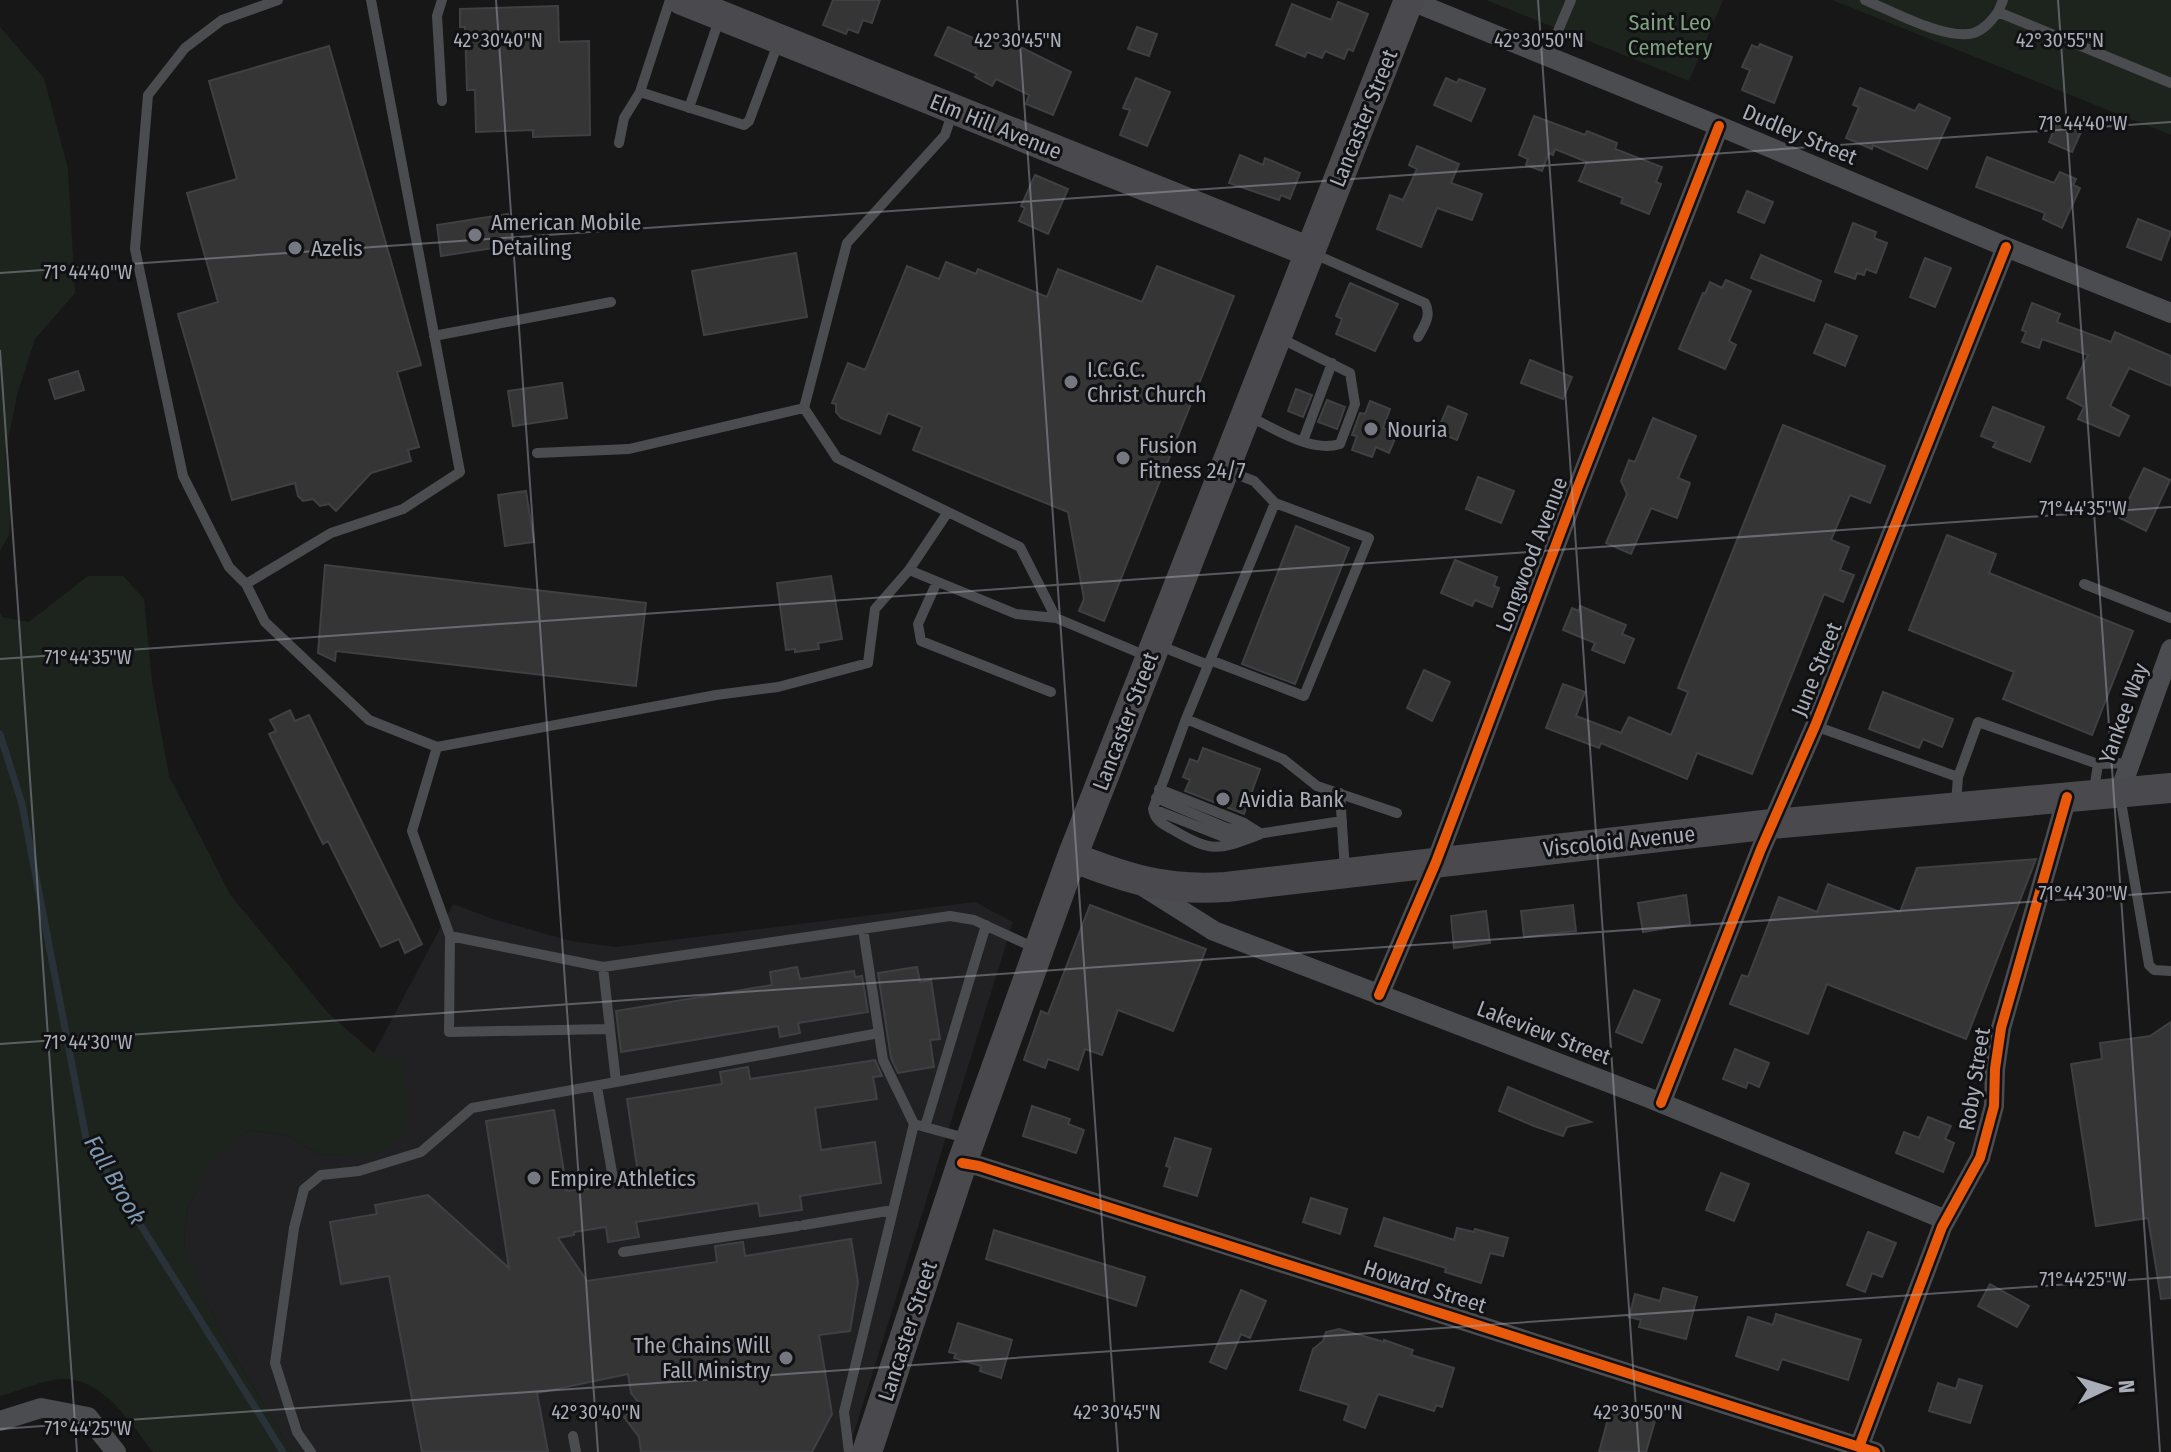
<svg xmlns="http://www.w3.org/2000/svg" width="2171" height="1452" viewBox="0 0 2171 1452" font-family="'Fira Sans Condensed',sans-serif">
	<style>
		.built { fill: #212123 }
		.green { fill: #1d241e }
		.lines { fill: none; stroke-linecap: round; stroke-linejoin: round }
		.stream { stroke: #2a3239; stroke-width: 7 }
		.building { fill: #353536; stroke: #3f4043; stroke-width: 2 }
		.service { stroke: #4b4c50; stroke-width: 10 }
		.minor { stroke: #4b4c50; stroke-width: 20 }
		.secondary { stroke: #4a4a4e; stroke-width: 30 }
		.cycleway-casing { stroke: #111113; stroke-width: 15 }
		.cycleway { stroke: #e8590c; stroke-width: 10 }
		.ticks { fill: none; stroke: #a8adb8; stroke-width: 2; stroke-opacity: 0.45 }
		.poi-dot { fill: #757880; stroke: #111113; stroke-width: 3 }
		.labels { text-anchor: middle; stroke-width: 6; stroke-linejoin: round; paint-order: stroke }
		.park-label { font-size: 22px; fill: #7fa381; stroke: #111113 }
		.street-label { font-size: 22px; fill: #a8adb8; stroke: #111113 }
		.poi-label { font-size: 22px; fill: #a8adb8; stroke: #111113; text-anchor: start }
		.water-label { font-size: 24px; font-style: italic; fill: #7f9bb3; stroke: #111113 }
		.ticks-label { font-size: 20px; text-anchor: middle; fill: #a8adb8; stroke: #111113; stroke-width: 6; stroke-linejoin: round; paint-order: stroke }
	</style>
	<rect width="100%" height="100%" fill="#171717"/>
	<!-- built -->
	<path class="built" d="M975 902 1013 922 848 1452H292L221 1333 184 1246 187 1210 211 1158 249 1130 287 1135 319 1154 373 1155 374 1053 453 904 493 919 571 941 616 947Z"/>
	<!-- green -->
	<path class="green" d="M1486 0H1723L1689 81Z
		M1832 0H2171V135Z
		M0 27 44 78 68 169 75 293 35 339 17 395 5 456 12 498 9 535 0 551Z
		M88 576H123L144 599 152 682 169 776 231 896 329 1014 374 1053 401 1060 408 1097 406 1135 373 1156 319 1154 287 1135 249 1130 211 1159 187 1210 184 1245 221 1333 292 1452H153C131 1424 103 1377 62 1379 42 1380 19 1391 0 1396V613L2 617 29 622Z"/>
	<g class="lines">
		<!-- stream -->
		<path class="stream" d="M0 734 22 804 86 1138 283 1452"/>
	</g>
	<!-- building -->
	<path class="building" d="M833 0H880L872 23 863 20 858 33 848 29 846 34 823 25Z
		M1338 2 1368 14 1353 51 1348 49 1344 59 1325 51 1322 58 1307 52 1305 57 1276 45 1292 4 1331 20Z
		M558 6 559 42 589 41 590 135 533 137V130L476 132 475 90H467L465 27H460V9Z
		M948 27 991 46 996 35 1071 72 1053 115 1026 104 1029 95 996 79 992 86 975 77 977 74 935 55Z
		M1137 27 1157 34 1149 56 1128 49Z
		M1760 44 1792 57 1774 103 1742 90 1750 70 1742 67 1752 45 1758 48Z
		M329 46 421 365 397 372 419 447 408 450 411 461 371 473 336 511 329 504 320 506 313 499 303 501 298 496 295 483 232 500 178 314 218 302 187 193 237 179 209 81Z
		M1136 78 1170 92 1147 146 1120 135 1130 110 1123 108Z
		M1446 78 1457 83 1459 79 1485 89 1471 121 1434 105Z
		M1860 88 1915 111 1919 104 1950 118 1927 169 1873 145 1872 149 1846 138 1859 107 1853 105Z
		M1534 116 1585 135 1587 131 1617 143 1615 149 1662 167 1656 182 1661 184 1649 214 1621 203 1623 198 1579 181 1587 162 1555 149 1553 155 1549 153 1542 171 1526 165 1528 159 1519 155Z
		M2057 122 2081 132 2072 152 2049 142Z
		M1417 146 1459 164 1451 183 1482 194 1472 220 1437 208 1421 247 1377 229 1390 195 1403 200 1417 169 1409 165Z
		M1240 155 1263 165 1265 158 1300 173 1290 199 1281 195 1279 200 1229 183Z
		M1987 157 2054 183 2060 172 2076 179 2073 185 2080 188 2062 228 2043 219 2045 213 1976 187Z
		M1035 175 1068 189 1048 234 1019 221 1025 208 1021 206Z
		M1747 191 1773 202 1764 223 1738 212Z
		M508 214 513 245 441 256 437 225Z
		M2138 219 2171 232 2161 260 2127 247Z
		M1853 223 1876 232 1874 238 1887 243 1876 273 1866 269 1864 275 1857 273 1855 279 1835 272Z
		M796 253 807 317 704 335 692 271Z
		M1761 255 1821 281 1814 301 1751 278Z
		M1925 258 1951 268 1935 307 1910 297Z
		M946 262 976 274 978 269 1047 297 1058 269 1142 302 1157 266 1234 296 1104 621 1079 611 1084 599 1068 512 913 450 922 427 888 413 880 434 841 418 836 412V404L832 403 848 363 865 370 907 266 939 279Z
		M1726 280 1751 291 1729 341 1736 345 1725 369 1679 349 1703 293 1705 294 1710 282 1722 288Z
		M1350 283 1398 304 1375 351 1336 334 1342 319 1336 316Z
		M2032 303 2060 314 2057 322 2111 342 2115 332 2171 356V386L2129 368 2110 406 2129 416 2119 436 2078 419 2084 407 2067 398 2088 355 2042 339 2039 348 2022 342 2026 332 2022 330Z
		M1826 324 1857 336 1845 366 1814 353Z
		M1530 360 1572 377 1563 399 1521 383Z
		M78 371 84 390 55 399 49 380Z
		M562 383 567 418 513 426 508 391Z
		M1296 389 1312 395 1303 417 1288 411Z
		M1327 400 1345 407 1337 429 1318 422Z
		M1370 401 1390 409 1383 428 1397 434 1389 453 1376 447 1372 457 1352 450 1357 436 1352 435 1360 413 1365 414Z
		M1448 406 1467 414 1457 440 1437 432Z
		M1993 407 2044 427 2030 462 1993 447 1996 442 1981 436Z
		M1653 418 1696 436 1678 478 1690 483 1677 518 1651 508 1631 554 1606 543 1627 494 1621 481 1629 460 1635 462Z
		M1783 425 1885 466 1870 503 1850 495 1831 540 1849 547 1840 570 1854 575 1843 602 1824 594 1752 774 1697 753 1687 779 1601 743 1599 748 1546 728 1563 684 1585 692 1576 716 1621 733 1629 717 1671 735 1688 692 1678 688Z
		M2144 468 2170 480 2146 531 2120 518Z
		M1478 477 1514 491 1501 523 1466 509Z
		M526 491 534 542 505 546 498 495Z
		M1296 526 1349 548 1295 684 1242 664Z
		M1947 535 1996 554 1989 573 2133 631 2092 735 2003 699 2014 672 1909 630Z
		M1455 560 1497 577 1494 586 1499 588 1492 607 1475 600 1472 606 1441 593Z
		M325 565 646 603 636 686 336 651 335 661 318 653Z
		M831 576 842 639 818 643 819 649 795 652V649L786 650 777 583Z
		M1580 606 1626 625 1622 634 1634 639 1624 663 1592 650 1595 643 1563 630 1572 608 1579 611Z
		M1424 670 1450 682 1432 721 1407 708Z
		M1883 692 1953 719 1942 747 1923 739 1919 748 1869 729Z
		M290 710 295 721 309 715 422 944 405 953 399 939 381 947 328 841 323 844 269 734 276 731 270 720Z
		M1203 748 1260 769 1244 814 1185 791 1190 780 1183 777 1190 759 1198 762Z
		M2036 859 1966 1039 1827 984 1808 1034 1730 1004 1742 975 1748 977 1779 897 1817 912 1828 884 1900 912 1917 868Z
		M1686 895 1690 924 1643 932 1638 903Z
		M1090 905 1206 949 1173 1031 1118 1010 1102 1055 1085 1049 1078 1070 1048 1059 1045 1068 1024 1060 1041 1011 1048 1014Z
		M1573 905 1576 931 1524 937 1521 911Z
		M1486 911 1490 943 1454 948 1451 916Z
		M797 967 800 979 854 971 855 977 862 976 868 1012 798 1023 800 1033 780 1037 778 1026 621 1052 616 1011 772 985 770 972Z
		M917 967 920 982 931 980 940 1039 930 1040 934 1067 898 1073 891 1058 878 973Z
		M1634 990 1660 1000 1642 1043 1616 1032Z
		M2171 1022V1298L2161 1299 2148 1218 2096 1226 2071 1064 2102 1059 2100 1043 2150 1036Z
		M1735 1049 1769 1063 1759 1087 1748 1082 1746 1088 1723 1079Z
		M875 1060 882 1076 873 1077 877 1099 815 1108 821 1150 875 1142 881 1183 800 1196 802 1210 760 1216 758 1203 636 1222 639 1237 608 1242 606 1227 574 1232V1235L558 1238 587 1281 717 1262 715 1246 743 1242 745 1256 851 1239 858 1282 850 1331 819 1335 832 1414 812 1452H641L639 1437 624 1417 639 1403 631 1393 628 1374 537 1393 548 1452H422L389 1276 341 1284 330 1222 377 1214 375 1205 428 1195 509 1268 486 1121 554 1110 567 1191 614 1186 639 1180 627 1099 722 1084 720 1072 748 1067 750 1079Z
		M1508 1087 1591 1122 1567 1127 1563 1136 1534 1126 1499 1111Z
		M1032 1106 1070 1119 1068 1124 1084 1130 1076 1153 1023 1136Z
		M1928 1117 1951 1126 1945 1139 1954 1143 1943 1172 1896 1153 1904 1132 1919 1138Z
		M1175 1138 1211 1149 1197 1196 1164 1186 1170 1167 1166 1166Z
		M1721 1173 1749 1184 1734 1221 1706 1210Z
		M1311 1198 1347 1209 1340 1234 1303 1222Z
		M1384 1218 1454 1240 1457 1228 1474 1232 1475 1229 1508 1238 1503 1256 1490 1253 1481 1283 1445 1272 1446 1268 1375 1246Z
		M994 1230 1145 1277 1136 1306 986 1259Z
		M1868 1232 1896 1243 1882 1277 1872 1273 1865 1292 1847 1285Z
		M1990 1284 2029 1306 2017 1327 1978 1306Z
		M1663 1288 1697 1297 1686 1339 1639 1327 1641 1320 1629 1317 1635 1294 1660 1301Z
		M1241 1290 1266 1301 1250 1338 1241 1334 1226 1369 1210 1362Z
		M1776 1314 1861 1340 1848 1380 1782 1359 1778 1370 1736 1356 1748 1317 1773 1325Z
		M958 1323 1012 1340 1001 1378 980 1371 981 1366 954 1358 956 1354 949 1352Z
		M1339 1329 1384 1342V1340L1413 1350 1411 1355 1454 1368 1442 1407 1436 1405 1434 1411 1378 1394 1365 1428 1344 1420 1349 1405 1300 1390 1313 1349 1323 1341 1326 1332Z
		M1959 1379 1982 1386 1970 1423 1929 1411 1938 1383 1956 1389Z
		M1611 1408 1655 1421 1646 1452H1599Z"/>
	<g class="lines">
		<!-- service -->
		<path class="service" d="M371 0 460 472 403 509 331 533 246 584 265 622 369 720 437 747
			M442 0 437 16 442 101
			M670 0 640 92 744 125 749 121 779 41
			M1865 0C1892 11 1946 41 1974 33 1985 29 1991 21 1998 12L2171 83
			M1998 12 2003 0
			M1547 57 1571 0
			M689 108 720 17
			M953 111 945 135 847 243 804 408 837 458 1020 547 1056 618
			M619 143 624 118 640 92
			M1312 253 1425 303C1432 315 1424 326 1418 337
			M434 336 611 302
			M1250 417C1276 429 1311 453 1340 444L1355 404 1350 373 1278 337
			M1303 441 1332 363
			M537 453 629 449 804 408
			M1228 471 1254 481 1275 503
			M948 512 909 570 1016 614 1056 618 1149 657
			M909 570 875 609 868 663 778 687 716 695 437 747 412 831 450 936 603 967 950 916 974 920 1037 949
			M937 582 918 624 921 641 1051 692
			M246 584 229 567 183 476 135 249 148 95 185 48 222 20 278 0
			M2084 584 2171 618
			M1158 645 1208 665
			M1210 660 1304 696 1369 538 1275 503 1186 719 1153 809C1155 822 1165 825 1175 831 1214 854 1220 849 1261 834
			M1186 719 1283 759 1317 786 1397 813
			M1815 726 1958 777 1956 803
			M2098 764 2130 763
			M1958 777 1978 722 2098 764 2094 790
			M1159 789 1244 823 1260 833
			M1340 793 1345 871
			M2120 796 2149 965 2154 970 2171 971
			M1156 798 1227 828 1251 833
			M1153 809 1224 837H1241
			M1257 834 1342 821
			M863 929 883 1060 914 1124
			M450 936 449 1032 610 1029
			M603 967 616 1082 879 1033
			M597 1087 613 1178
			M925 1127 986 925
			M804 1225 893 1210
			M623 1252 798 1226
			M573 1436 576 1452
			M311 1452 297 1432 275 1363 294 1228 304 1189 321 1175 359 1171 421 1152 472 1108 616 1082
			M849 1452 844 1412 914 1124 969 1139"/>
		<!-- minor -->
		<path class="minor" d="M1409 0 1719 126 2006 247 2171 313
			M2119 794 2171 649
			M1141 885 1214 931 1649 1098 1946 1220
			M1379 995 1436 862 1577 489 1719 126
			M1661 1103 1761 849 1815 726 2006 247
			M962 1163 979 1166 1875 1452
			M0 1421 41 1408 88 1417 116 1452
			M1859 1447 1942 1227 1980 1158 1994 1106 1995 1069 2001 1028 2067 797"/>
		<!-- secondary -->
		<path class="secondary" d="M682 0 1310 252
			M1072 857C1128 879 1165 891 1226 887L1772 824 2171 788
			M867 1452 962 1163 1072 857 1409 0"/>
		<!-- cycleway casing -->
		<g class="cycleway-casing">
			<path id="cycleway" d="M1379 995 1436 862 1577 489 1719 126
				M1661 1103 1761 849 1815 726 2006 247
				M962 1163 979 1166 1875 1452
				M1859 1447 1942 1227 1980 1158 1994 1106 1995 1069 2001 1028 2067 797"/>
		</g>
		<!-- cycleway -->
		<use href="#cycleway" class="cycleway"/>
	</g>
	<!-- ticks -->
	<path class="ticks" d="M496 0 598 1452M1017 0 1118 1452M1538 0 1639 1452M2058 0 2160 1452M0 273 2171 122M0 350 77 1452M0 659 2171 507M0 1044 2171 892M0 1429 2171 1277"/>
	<!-- markers -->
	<g class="poi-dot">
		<circle cx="475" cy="235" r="8"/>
		<circle cx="295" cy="248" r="8"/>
		<circle cx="1071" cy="382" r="8"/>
		<circle cx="1371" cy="429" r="8"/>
		<circle cx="1123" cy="458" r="8"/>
		<circle cx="1223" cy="799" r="8"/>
		<circle cx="534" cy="1178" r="8"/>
		<circle cx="786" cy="1358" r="8"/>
	</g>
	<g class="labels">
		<!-- park labels -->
		<g class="park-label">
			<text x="1670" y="30">Saint Leo<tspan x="1670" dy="25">Cemetery</tspan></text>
		</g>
		<!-- street labels -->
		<g class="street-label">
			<text transform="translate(1363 118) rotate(-68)" y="8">Lancaster Street</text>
			<text transform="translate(996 126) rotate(22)" y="8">Elm Hill Avenue</text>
			<text transform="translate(1800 134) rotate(23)" y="8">Dudley Street</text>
			<text transform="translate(1531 554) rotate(-69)" y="8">Longwood Avenue</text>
			<text transform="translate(1816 669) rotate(-68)" y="8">June Street</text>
			<text transform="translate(2123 713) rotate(-70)" y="8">Yankee Way</text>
			<text transform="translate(1125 721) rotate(-69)" y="8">Lancaster Street</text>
			<text transform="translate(1619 841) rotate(-6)" y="8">Viscoloid Avenue</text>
			<text transform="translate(1544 1032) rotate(21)" y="8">Lakeview Street</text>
			<text transform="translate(1974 1079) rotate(-81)" y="8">Roby Street</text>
			<text transform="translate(1425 1286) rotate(18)" y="8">Howard Street</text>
			<text transform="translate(907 1331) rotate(-72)" y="8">Lancaster Street</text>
		</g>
		<!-- poi labels -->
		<g class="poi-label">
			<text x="491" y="230">American Mobile<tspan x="491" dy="25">Detailing</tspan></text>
			<text x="311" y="256">Azelis</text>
			<text x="1087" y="377">I.C.G.C.<tspan x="1087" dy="25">Christ Church</tspan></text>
			<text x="1387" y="437">Nouria</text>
			<text x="1139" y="453">Fusion<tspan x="1139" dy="25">Fitness 24/7</tspan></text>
			<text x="1239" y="807">Avidia Bank</text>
			<text x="550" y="1186">Empire Athletics</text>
			<text x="770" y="1353" text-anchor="end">The Chains Will<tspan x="770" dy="25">Fall Ministry</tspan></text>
		</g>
		<!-- water labels -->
		<g class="water-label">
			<text transform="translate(115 1180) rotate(60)" y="8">Fall Brook</text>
		</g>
	</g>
	<g class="ticks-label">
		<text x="498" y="47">42°30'40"N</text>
		<text x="1018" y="47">42°30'45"N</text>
		<text x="1539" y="47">42°30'50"N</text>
		<text x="2060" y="47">42°30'55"N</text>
		<text x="2083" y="130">71°44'40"W</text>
		<text x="88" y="279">71°44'40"W</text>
		<text x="2083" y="515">71°44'35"W</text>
		<text x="88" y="664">71°44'35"W</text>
		<text x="2083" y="900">71°44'30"W</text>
		<text x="88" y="1049">71°44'30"W</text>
		<text x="2083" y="1286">71°44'25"W</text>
		<text x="596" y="1419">42°30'40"N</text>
		<text x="1117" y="1419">42°30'45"N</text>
		<text x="1638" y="1419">42°30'50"N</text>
		<text x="88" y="1435">71°44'25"W</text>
	</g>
	<!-- north arrow -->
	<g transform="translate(2107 1388) rotate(86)" stroke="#111113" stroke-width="6" paint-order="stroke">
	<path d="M0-6L14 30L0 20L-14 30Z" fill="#a8adb8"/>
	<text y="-12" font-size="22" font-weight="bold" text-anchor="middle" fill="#a8adb8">N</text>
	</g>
</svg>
